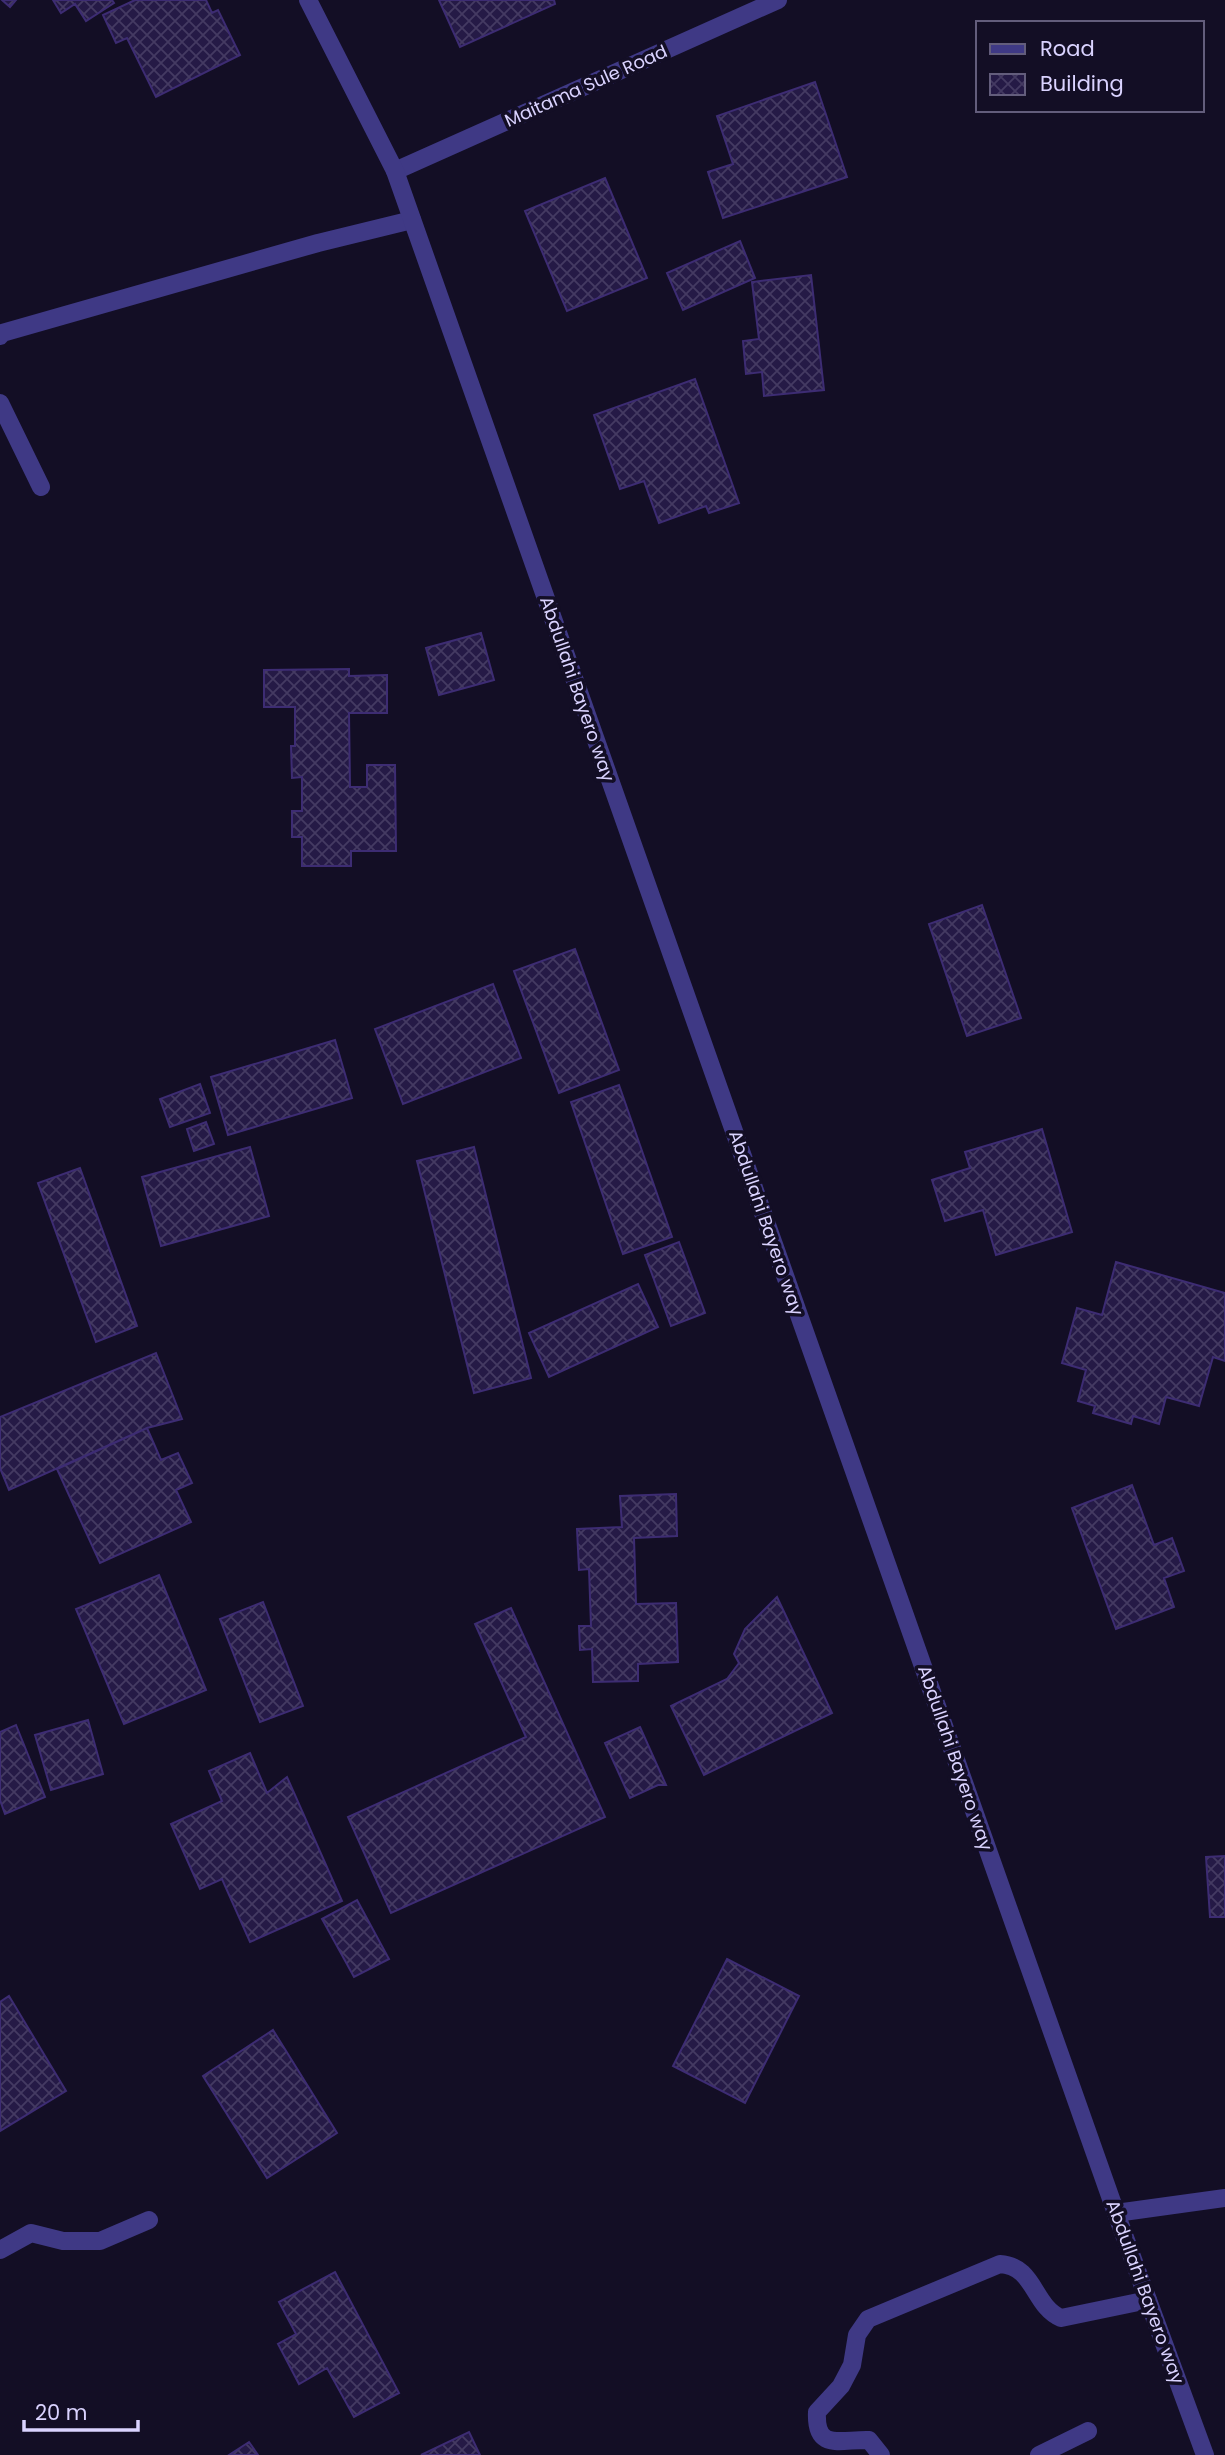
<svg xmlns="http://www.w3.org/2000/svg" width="1225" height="2455" viewBox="0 0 1225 2455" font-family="Poppins,sans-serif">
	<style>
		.building { fill: url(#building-cross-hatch); stroke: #3d2c73; stroke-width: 2 }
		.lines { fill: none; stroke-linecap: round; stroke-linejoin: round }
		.service { stroke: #3f3985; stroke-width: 18 }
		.minor { stroke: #3f3985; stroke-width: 18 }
		.tertiary { stroke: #3f3985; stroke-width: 18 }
		.labels { text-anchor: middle; stroke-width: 7; stroke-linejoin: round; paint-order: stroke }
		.street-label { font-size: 18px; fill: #dad3ff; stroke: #130e25 }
	</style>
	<defs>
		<pattern id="building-cross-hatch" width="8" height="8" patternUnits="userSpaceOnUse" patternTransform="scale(1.75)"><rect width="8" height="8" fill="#251a46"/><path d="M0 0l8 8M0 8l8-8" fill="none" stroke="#443a62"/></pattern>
	</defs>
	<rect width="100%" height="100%" fill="#130e25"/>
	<!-- building -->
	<path class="building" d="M2 0H16L10 7Z
		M53 0H112L114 3 86 21 75 4 61 13Z
		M135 0H206L212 13 218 10 240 55 156 97 127 38 116 43 103 15Z
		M439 0H554L555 4 460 47Z
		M815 82 847 177 723 218 708 172 733 164 717 116Z
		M605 178 647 278 567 311 525 211Z
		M740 241 755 278 683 310 667 273Z
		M811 275 824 390 764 396 762 372 746 374 743 341 759 339 752 282Z
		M695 379 739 503 709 513 706 506 659 523 644 481 620 489 594 415Z
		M481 633 494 680 439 695 426 648Z
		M349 669V676L387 675V713H349L350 787H367V765H395L396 851H351V866H302V837H292V811H302V777L292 778 291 746H295V707H264V670Z
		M982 905 1021 1018 967 1036 929 924Z
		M575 949 619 1070 559 1093 514 971Z
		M493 984 521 1058 403 1104 375 1029Z
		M335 1040 352 1098 228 1135 211 1077Z
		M200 1084 210 1113 170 1127 160 1099Z
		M619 1085 672 1237 623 1254 571 1102Z
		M206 1122 214 1144 194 1151 187 1129Z
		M1042 1129 1072 1232 996 1255 983 1210 945 1221 932 1180 970 1168 965 1152Z
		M250 1147 269 1216 161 1246 142 1177Z
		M474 1147 531 1378 474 1393 417 1161Z
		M80 1168 137 1326 96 1342 38 1183Z
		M679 1242 705 1313 671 1326 645 1255Z
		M1116 1262 1225 1293V1361L1213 1357 1199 1406 1166 1397 1159 1424 1133 1416 1131 1424 1093 1413 1095 1406 1078 1401 1086 1370 1062 1363 1077 1308 1102 1315Z
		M638 1284 658 1327 549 1377 529 1333Z
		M156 1353 182 1419 147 1428 9 1490 0 1468V1417Z
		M147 1428 161 1460 178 1453 192 1483 176 1490 191 1522 100 1563 57 1469Z
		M1132 1485 1154 1545 1172 1538 1184 1571 1164 1578 1174 1607 1116 1629 1072 1508Z
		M676 1494 677 1536 634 1538 636 1604 676 1603 678 1662 638 1664V1681L593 1682 592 1649 580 1650 579 1626H591L589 1569 579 1570 577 1529 622 1527 620 1496Z
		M159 1575 206 1690 124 1724 76 1609Z
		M777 1597 832 1713 704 1775 671 1706 727 1679 739 1663 734 1654 745 1629Z
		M263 1602 303 1706 260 1722 220 1619Z
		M511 1608 605 1817 391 1913 348 1817 526 1737 475 1624Z
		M88 1720 103 1774 51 1790 35 1735Z
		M16 1725 45 1797 5 1814 0 1800V1732Z
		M640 1727 666 1785H658L630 1798 605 1743Z
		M250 1753 267 1793 287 1777 342 1901 250 1942 222 1879 200 1889 171 1824 222 1801 209 1771Z
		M1225 1856V1917H1210L1206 1857Z
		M357 1900 389 1959 354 1977 322 1919Z
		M727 1959 799 1996 745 2103 673 2066Z
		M9 1996 66 2091 0 2131V2002Z
		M273 2030 337 2133 267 2178 203 2076Z
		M335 2272 399 2393 354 2417 327 2368 299 2384 278 2344 296 2334 279 2302Z
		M469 2432 480 2455H421Z
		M249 2442 258 2455H229Z"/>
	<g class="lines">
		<!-- service -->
		<path class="service" d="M0 336 2 333 318 243 412 220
			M0 403 41 487
			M1116 2213 1225 2198
			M0 2250 31 2233 63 2241H100L149 2220
			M881 2455 869 2440C841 2439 815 2452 817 2412L841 2386 852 2365 857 2335 868 2319 1000 2264C1035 2266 1033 2306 1061 2318L1148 2300
			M1039 2455 1088 2431"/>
		<!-- minor -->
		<path class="minor" d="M395 171 778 0"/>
		<!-- tertiary -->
		<path class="tertiary" d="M308 0 395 171 1116 2213 1205 2455"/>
	</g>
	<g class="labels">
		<!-- street labels -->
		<g class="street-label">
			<text transform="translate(586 86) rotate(-24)" y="6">Maitama Sule Road</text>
			<text transform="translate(577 689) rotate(71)" y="6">Abdullahi Bayero way</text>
			<text transform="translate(766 1223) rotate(71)" y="6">Abdullahi Bayero way</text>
			<text transform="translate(955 1758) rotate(71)" y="6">Abdullahi Bayero way</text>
			<text transform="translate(1145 2292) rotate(70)" y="6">Abdullahi Bayero way</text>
		</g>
	</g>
	<!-- legend -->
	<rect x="976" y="21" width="228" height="91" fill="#130e25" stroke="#635d7c" stroke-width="2"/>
	<rect x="990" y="44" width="35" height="10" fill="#3f3985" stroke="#635d7c" stroke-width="2"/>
	<text x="1040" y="56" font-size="21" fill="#dad3ff">Road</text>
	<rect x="990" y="74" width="35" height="21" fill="url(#building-cross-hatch)" stroke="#635d7c" stroke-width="2"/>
	<text x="1040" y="91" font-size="21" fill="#dad3ff">Building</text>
	<!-- scale -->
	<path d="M24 2420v10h114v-10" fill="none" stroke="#dad3ff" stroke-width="3.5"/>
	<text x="35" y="2420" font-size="21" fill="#dad3ff" stroke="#130e25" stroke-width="5" paint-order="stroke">20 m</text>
</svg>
